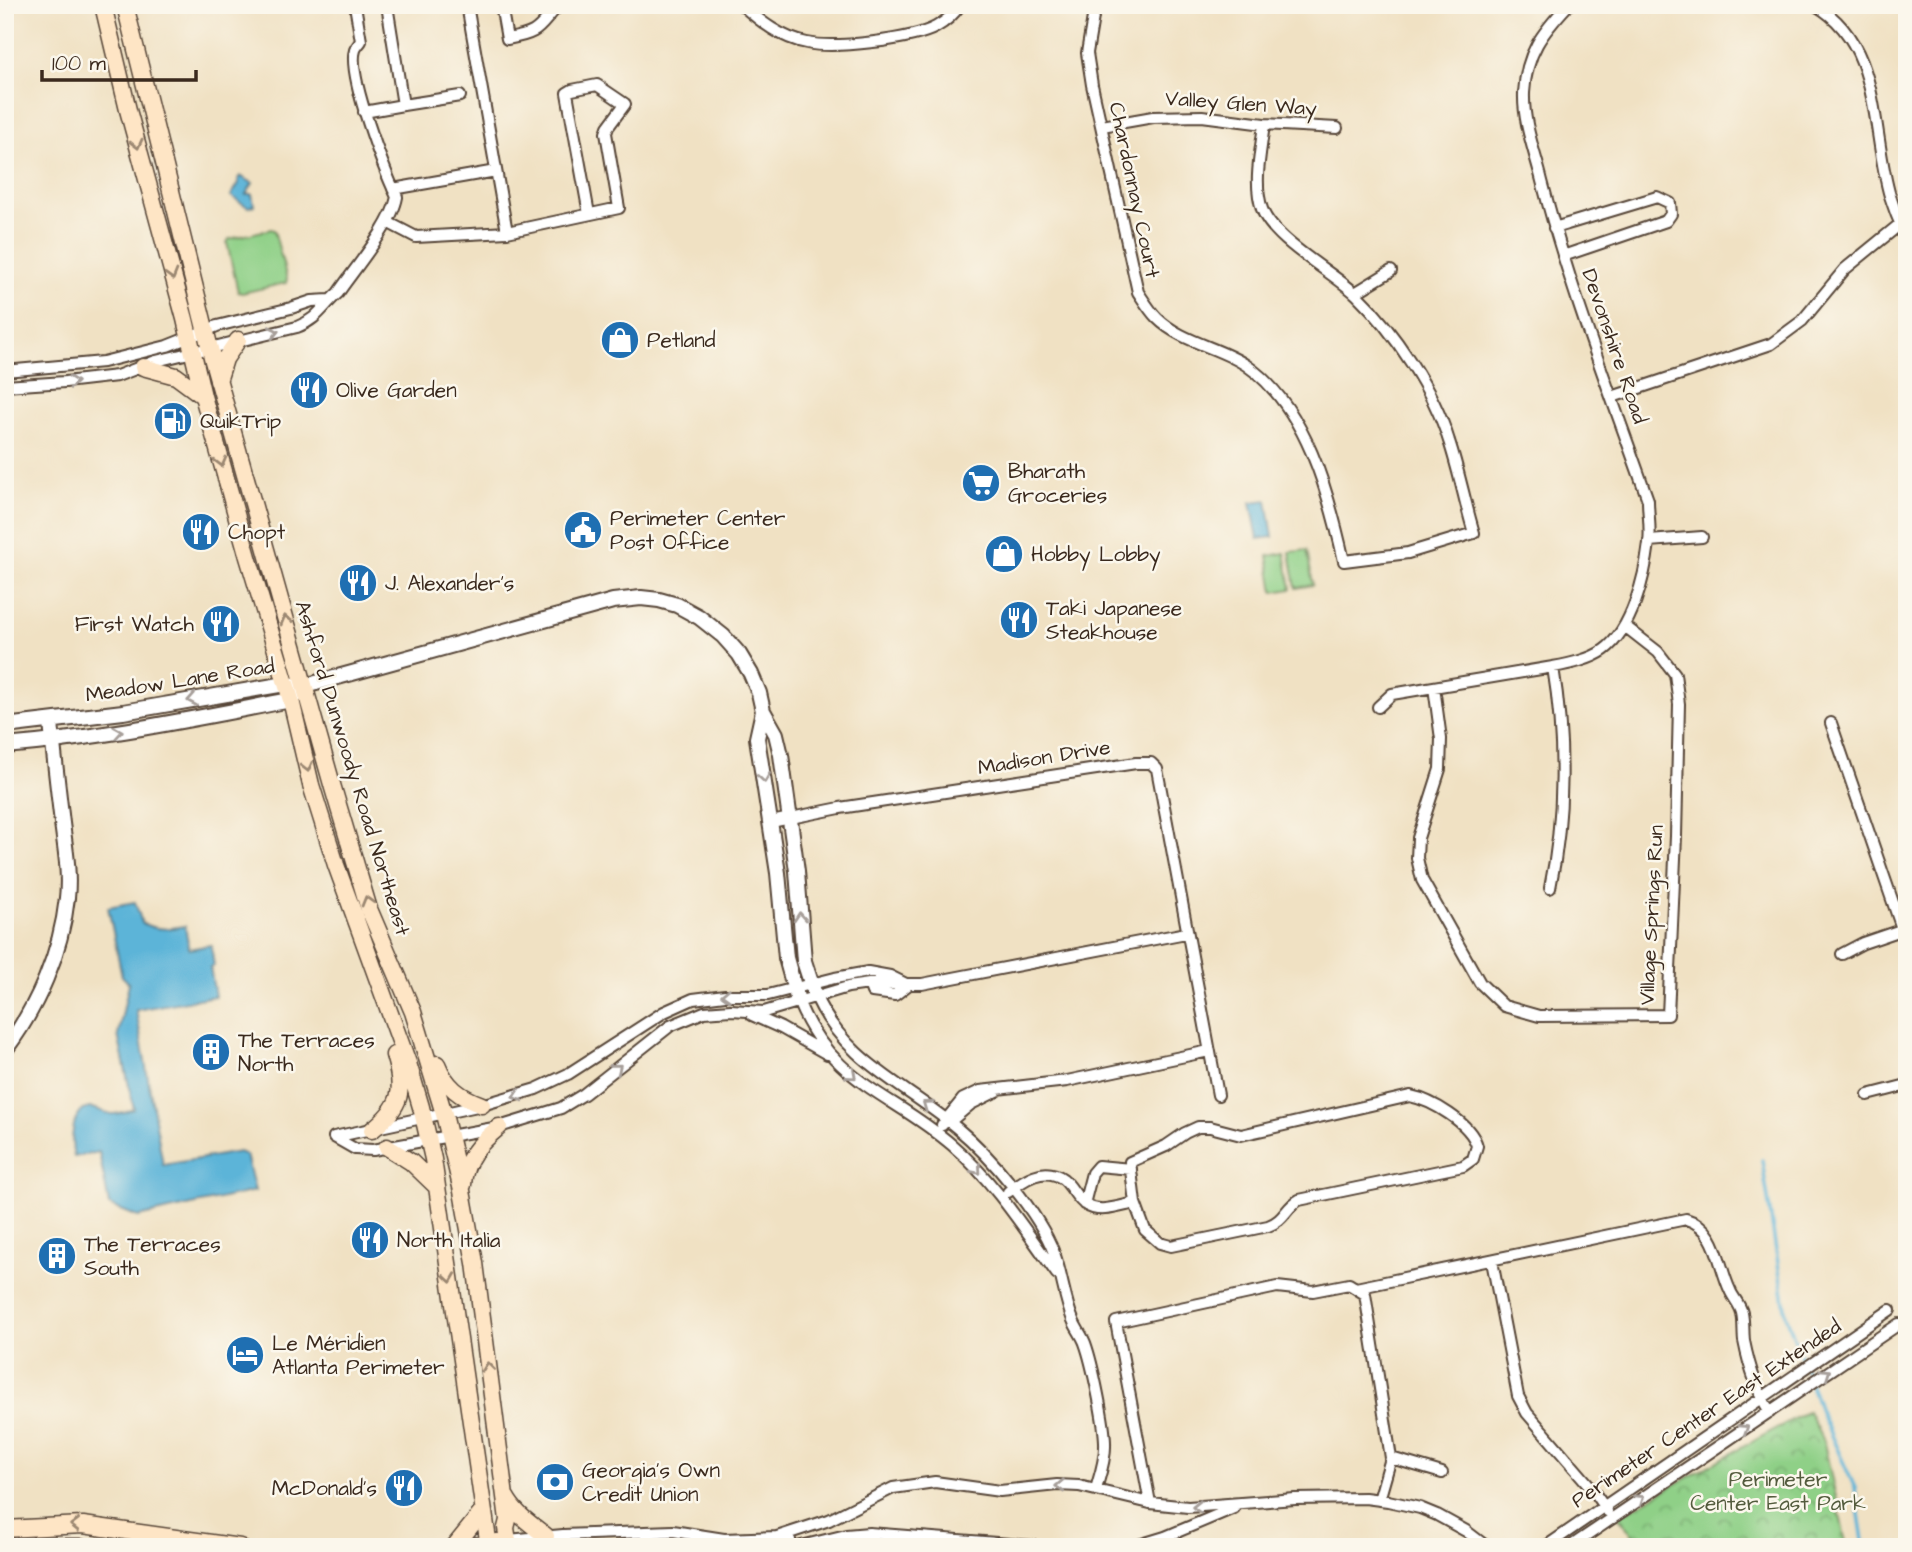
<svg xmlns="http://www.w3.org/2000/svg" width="1912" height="1552" viewBox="0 0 1912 1552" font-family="'Architects Daughter',sans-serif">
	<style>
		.park { fill: url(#park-crowns); stroke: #657d52; stroke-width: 2 }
		.garden { fill: #8fd087; stroke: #657d52; stroke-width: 2 }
		.water { fill: #5bb4d8; stroke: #4b6f7b; stroke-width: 2 }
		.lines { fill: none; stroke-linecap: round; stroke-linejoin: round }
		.stream { stroke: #5bb4d8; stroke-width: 3.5 }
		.minor-casing { stroke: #564537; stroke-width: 14 }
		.tertiary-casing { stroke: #564537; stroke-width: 18 }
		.secondary-casing { stroke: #564537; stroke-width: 19 }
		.minor { stroke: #fff; stroke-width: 10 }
		.tertiary { stroke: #fff; stroke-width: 14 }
		.secondary { stroke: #fee5c5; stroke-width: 16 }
		.oneway { stroke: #9c8872 }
		.oneway2 { stroke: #a79f9a }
		.labels { text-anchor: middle; stroke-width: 5; stroke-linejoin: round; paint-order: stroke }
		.street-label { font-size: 21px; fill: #3b2a1e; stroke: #fbf7ec }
		.poi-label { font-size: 21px; fill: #3b2a1e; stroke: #fbf7ec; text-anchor: start }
		.park-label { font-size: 21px; fill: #545c3e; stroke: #fbf7ec }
	</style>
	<defs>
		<pattern id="park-crowns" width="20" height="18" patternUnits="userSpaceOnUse" patternTransform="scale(1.75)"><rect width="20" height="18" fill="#8fd087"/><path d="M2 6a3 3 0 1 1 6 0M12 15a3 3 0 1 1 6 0" fill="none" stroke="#76a96e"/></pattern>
	</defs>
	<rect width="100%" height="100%" fill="#fbf7ec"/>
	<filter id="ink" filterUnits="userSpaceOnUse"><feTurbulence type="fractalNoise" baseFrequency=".0143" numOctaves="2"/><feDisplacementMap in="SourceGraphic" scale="14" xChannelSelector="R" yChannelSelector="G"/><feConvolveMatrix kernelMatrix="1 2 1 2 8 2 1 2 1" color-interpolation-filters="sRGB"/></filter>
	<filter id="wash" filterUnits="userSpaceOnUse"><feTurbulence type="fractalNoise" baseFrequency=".00686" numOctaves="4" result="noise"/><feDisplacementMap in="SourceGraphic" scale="28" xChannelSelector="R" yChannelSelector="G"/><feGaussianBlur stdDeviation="1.57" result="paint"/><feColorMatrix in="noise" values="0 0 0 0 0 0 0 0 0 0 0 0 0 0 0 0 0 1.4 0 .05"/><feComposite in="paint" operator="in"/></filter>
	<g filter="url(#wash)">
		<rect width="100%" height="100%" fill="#f0e1c3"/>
		<!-- park -->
		<path class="park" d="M1808 1411 1824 1443 1847 1547H1642L1618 1516Z"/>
		<!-- garden -->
		<path class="garden" d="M271 229 274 230 287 279 286 283 242 293 238 292 227 243 229 239Z
			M1307 550 1313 585 1296 588 1290 552Z
			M1285 553 1291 589 1274 592 1268 556Z"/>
		<!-- water -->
		<path class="water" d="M240 176 253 183 246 194H252L254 205 248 207 231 196 239 183 238 179Z
			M1267 500 1273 537 1258 539 1251 502Z
			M135 902 142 923C157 931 168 929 185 926L189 949 211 945 214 966 210 967 215 996 136 1010 163 1165 239 1152 246 1155 255 1191 138 1217 109 1205 99 1152 74 1157C71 1143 70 1110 90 1108 98 1108 105 1114 112 1114 119 1114 128 1111 134 1109L118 1035 129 983 122 976 108 907Z"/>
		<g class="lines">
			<!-- stream -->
			<path class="stream" d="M1762 1160 1786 1315 1820 1411 1855 1488 1864 1547"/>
		</g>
	</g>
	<g filter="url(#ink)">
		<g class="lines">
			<!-- minor casing -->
			<g class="minor-casing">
				<path id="minor" d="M387 5 403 105 460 96
					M467 5 507 232
					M501 5 507 39C542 33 537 28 559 5
					M742 5C761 22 781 38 807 43 834 49 912 40 936 27 945 22 954 14 960 5
					M1095 5 1087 53 1092 85 1138 292C1144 301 1150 311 1157 318 1181 342 1219 347 1246 365 1306 406 1329 494 1344 561L1408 553 1474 533C1465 503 1459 471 1449 441 1434 391 1393 330 1356 294 1331 271 1272 239 1262 209 1253 183 1261 151 1264 124
					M1815 5C1882 43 1871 132 1890 196 1895 210 1898 223 1907 235
					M364 112 403 105
					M1102 126 1153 117 1202 116 1264 124 1337 128
					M393 189 496 171
					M387 222 416 237 507 232 619 208 606 133 608 127 625 104 597 85 572 90 567 93 589 214
					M1554 228 1657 197 1670 203 1671 214 1666 221 1563 256
					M1355 293 1391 271
					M5 371 103 362 167 346 217 326 291 308 312 301 329 300
					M5 386 65 382 117 376 156 361 297 327C318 319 322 307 338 293 355 268 392 225 397 197 385 172 347 75 355 50 356 47 359 44 361 41L355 5
					M1612 397 1771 344 1802 321 1845 269 1899 225
					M1649 541 1702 537
					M1434 687 1441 739 1440 769 1418 838 1417 858 1422 880 1480 983 1504 1006 1539 1016 1668 1015 1676 836 1679 704 1675 674 1658 652 1626 627
					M1378 707 1392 694 1553 667C1569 664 1590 660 1604 650 1632 630 1645 576 1649 543 1651 529 1648 514 1648 500 1611 395 1570 290 1542 181 1535 152 1523 123 1524 93 1526 53 1542 33 1568 5
					M1831 723 1907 943
					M771 822 840 808 1136 763H1151L1157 769 1218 1095
					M1550 888C1565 817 1565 739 1553 667
					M1842 954 1863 943 1907 928
					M869 984 872 992 895 995 908 985
					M815 995C846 1063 903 1083 957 1128 990 1155 1039 1213 1054 1253 1062 1274 1064 1298 1073 1320 1076 1328 1082 1335 1085 1343 1092 1362 1106 1427 1105 1447 1105 1461 1100 1475 1096 1489
					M798 1001C832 1084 892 1093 952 1145 994 1181 1025 1230 1057 1274
					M752 1015 781 1028 827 1054
					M1868 1095 1907 1085
					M1410 1096C1431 1100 1471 1123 1477 1146L1473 1159 1463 1166 1299 1200C1285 1208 1285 1220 1268 1226L1171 1246 1160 1243 1145 1230 1135 1203 1130 1162 1166 1146 1185 1133 1198 1127H1210L1241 1135Z
					M952 1120 971 1104 997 1091
					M942 1125 963 1099 980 1091 1067 1081 1209 1051
					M334 1137 355 1149 373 1150 499 1127 561 1108 584 1094 670 1026 704 1012 731 1010 764 1012 848 987 869 984H922L1186 933
					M334 1137 482 1105 536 1089 568 1074 664 1012 693 999 725 995H768L835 978 868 972 890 976 906 984
					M1008 1192C1023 1180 1044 1165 1063 1179 1072 1186 1076 1199 1086 1205 1100 1214 1120 1206 1135 1203
					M1084 1204 1092 1173 1098 1166 1131 1169
					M1492 1261 1518 1396 1527 1413 1589 1485 1607 1511
					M1356 1288 1686 1219C1718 1228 1718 1265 1730 1290 1733 1298 1740 1304 1742 1313 1744 1322 1743 1332 1744 1341 1749 1366 1756 1390 1770 1412
					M1391 1458 1442 1473
					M1150 1503 1116 1322 1277 1287 1313 1291 1349 1284 1365 1294 1391 1458 1379 1500
					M508 1540 563 1535 673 1531 724 1539 777 1537 829 1520 893 1488 935 1482 1000 1491 1057 1485 1079 1486 1150 1503 1188 1507 1295 1499 1365 1498 1388 1501 1420 1508 1437 1515 1466 1531 1487 1547
					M647 1547 659 1532
					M770 1547 790 1540
					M797 1547 846 1535 869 1533 1047 1547
					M1132 1547 1165 1537 1234 1508
					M1545 1547 1890 1310
					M1570 1547 1899 1324"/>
			</g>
			<!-- tertiary casing -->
			<g class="tertiary-casing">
				<path id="tertiary" d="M763 711 757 738 778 873 786 958 798 1001
					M5 726 123 712 285 684 305 686 613 601 641 598 659 600 677 605 699 617 723 636 739 654 751 674 759 693 763 711 776 734 781 755 797 871 804 961 815 995
					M5 746C102 738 196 718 291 700L299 692
					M5 1050C38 1006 61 953 67 898 70 873 65 847 62 823 58 789 54 756 51 722"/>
			</g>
			<!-- secondary casing -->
			<g class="secondary-casing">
				<path id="secondary" d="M103 5 128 110 185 319 203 396 248 557 291 700 311 785 336 865 408 1063 421 1107 433 1159 489 1547
					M125 5 213 361 333 788 369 909 413 1012 444 1114 462 1191 475 1263 508 1520 506 1528 509 1547
					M143 367 176 376 203 396
					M218 381 225 359 238 340
					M437 1064C446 1087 460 1097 482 1105
					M372 1130C402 1106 405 1091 394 1055
					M387 1147 411 1162 437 1187
					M463 1185C464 1159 480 1143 499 1127
					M506 1497C515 1514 531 1524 546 1536
					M5 1529 83 1525 240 1547
					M50 1547H80
					M454 1547 483 1511
					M466 1547 498 1542"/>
			</g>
			<!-- minor -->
			<use href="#minor" class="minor"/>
			<!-- tertiary -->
			<use href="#tertiary" class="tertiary"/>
			<!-- secondary -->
			<use href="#secondary" class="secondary"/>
		</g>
		<!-- one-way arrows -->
		<defs><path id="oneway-chevron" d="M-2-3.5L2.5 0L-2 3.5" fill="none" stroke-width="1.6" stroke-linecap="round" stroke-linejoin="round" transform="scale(1.75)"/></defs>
		<g class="oneway">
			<use href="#oneway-chevron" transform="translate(137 144) rotate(76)"/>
			<use href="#oneway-chevron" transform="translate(172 275) rotate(74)"/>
			<use href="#oneway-chevron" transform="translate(221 462) rotate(75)"/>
			<use href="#oneway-chevron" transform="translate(286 620) rotate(-106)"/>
			<use href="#oneway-chevron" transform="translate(307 767) rotate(76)"/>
			<use href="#oneway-chevron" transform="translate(367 901) rotate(-106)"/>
			<use href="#oneway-chevron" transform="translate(450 1278) rotate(82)"/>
			<use href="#oneway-chevron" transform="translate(488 1367) rotate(-97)"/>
			<use href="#oneway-chevron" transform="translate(75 1525) rotate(-179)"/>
		</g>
		<g class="oneway2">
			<use href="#oneway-chevron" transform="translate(274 332) rotate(-13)"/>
			<use href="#oneway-chevron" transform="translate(73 382) rotate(-5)"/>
			<use href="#oneway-chevron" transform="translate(192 700) rotate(170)"/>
			<use href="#oneway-chevron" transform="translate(118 732) rotate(-9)"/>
			<use href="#oneway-chevron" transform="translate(764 778) rotate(81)"/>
			<use href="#oneway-chevron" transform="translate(800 917) rotate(-94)"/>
			<use href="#oneway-chevron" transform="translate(726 995) rotate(178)"/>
			<use href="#oneway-chevron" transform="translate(617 1068) rotate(-39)"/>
			<use href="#oneway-chevron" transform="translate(852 1075) rotate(41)"/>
			<use href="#oneway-chevron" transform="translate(517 1096) rotate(162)"/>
			<use href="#oneway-chevron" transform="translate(927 1105) rotate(-144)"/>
			<use href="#oneway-chevron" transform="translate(977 1170) rotate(49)"/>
			<use href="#oneway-chevron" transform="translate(1826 1373) rotate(-34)"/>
			<use href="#oneway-chevron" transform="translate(1744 1429) rotate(-33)"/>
			<use href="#oneway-chevron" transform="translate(1060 1486) rotate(178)"/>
			<use href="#oneway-chevron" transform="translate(1640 1499) rotate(-34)"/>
			<use href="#oneway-chevron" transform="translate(1197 1507) rotate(179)"/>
		</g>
	</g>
	<!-- icons -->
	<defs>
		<g id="shop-disc" transform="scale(2.0125)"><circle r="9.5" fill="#1f6fb2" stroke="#fbf7ec"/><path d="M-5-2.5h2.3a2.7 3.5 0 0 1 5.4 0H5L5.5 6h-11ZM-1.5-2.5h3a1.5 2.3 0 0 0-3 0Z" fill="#fff"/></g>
		<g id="restaurant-disc" transform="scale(2.0125)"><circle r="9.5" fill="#1f6fb2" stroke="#fbf7ec"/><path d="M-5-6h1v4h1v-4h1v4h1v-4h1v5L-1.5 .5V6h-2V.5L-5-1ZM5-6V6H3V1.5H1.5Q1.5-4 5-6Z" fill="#fff"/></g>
		<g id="fuel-disc" transform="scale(2.0125)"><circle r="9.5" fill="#1f6fb2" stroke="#fbf7ec"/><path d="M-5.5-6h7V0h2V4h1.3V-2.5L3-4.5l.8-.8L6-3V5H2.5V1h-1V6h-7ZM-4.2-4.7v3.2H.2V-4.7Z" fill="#fff"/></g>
		<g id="supermarket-disc" transform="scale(2.0125)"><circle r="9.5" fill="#1f6fb2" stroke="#fbf7ec"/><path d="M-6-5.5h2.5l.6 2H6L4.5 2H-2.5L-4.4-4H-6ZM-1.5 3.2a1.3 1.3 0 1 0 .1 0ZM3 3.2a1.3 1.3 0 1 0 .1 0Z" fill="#fff"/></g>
		<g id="civic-disc" transform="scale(2.0125)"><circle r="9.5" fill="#1f6fb2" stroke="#fbf7ec"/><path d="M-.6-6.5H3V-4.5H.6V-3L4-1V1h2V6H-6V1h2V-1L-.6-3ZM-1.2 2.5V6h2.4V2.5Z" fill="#fff"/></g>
		<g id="building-disc" transform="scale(2.0125)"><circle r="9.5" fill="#1f6fb2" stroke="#fbf7ec"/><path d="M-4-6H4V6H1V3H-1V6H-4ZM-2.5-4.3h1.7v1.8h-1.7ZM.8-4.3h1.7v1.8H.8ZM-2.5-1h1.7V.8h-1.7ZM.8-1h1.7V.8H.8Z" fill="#fff"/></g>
		<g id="hotel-disc" transform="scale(2.0125)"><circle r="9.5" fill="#1f6fb2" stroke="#fbf7ec"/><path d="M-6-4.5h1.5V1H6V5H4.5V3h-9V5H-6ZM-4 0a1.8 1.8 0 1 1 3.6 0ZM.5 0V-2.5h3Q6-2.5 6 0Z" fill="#fff"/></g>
		<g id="bank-disc" transform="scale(2.0125)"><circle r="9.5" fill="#1f6fb2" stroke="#fbf7ec"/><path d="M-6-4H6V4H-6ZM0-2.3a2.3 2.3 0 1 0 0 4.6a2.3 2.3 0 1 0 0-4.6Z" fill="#fff"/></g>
	</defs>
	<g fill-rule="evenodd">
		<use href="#shop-disc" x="620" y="340"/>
		<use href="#restaurant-disc" x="309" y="390"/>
		<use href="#fuel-disc" x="173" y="421"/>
		<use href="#supermarket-disc" x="981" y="483"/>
		<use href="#civic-disc" x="583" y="530"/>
		<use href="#restaurant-disc" x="201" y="532"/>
		<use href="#shop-disc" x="1004" y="554"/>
		<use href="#restaurant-disc" x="358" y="583"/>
		<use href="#restaurant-disc" x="1019" y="620"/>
		<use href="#restaurant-disc" x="221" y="624"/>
		<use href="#building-disc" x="211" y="1052"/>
		<use href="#restaurant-disc" x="370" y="1240"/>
		<use href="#building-disc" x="57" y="1256"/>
		<use href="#hotel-disc" x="245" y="1355"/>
		<use href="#bank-disc" x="555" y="1482"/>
		<use href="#restaurant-disc" x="404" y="1488"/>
	</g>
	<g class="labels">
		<!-- street labels -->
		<g class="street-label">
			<text transform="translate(1241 103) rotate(4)" y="7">Valley Glen Way</text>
			<text transform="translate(1135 190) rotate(78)" y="7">Chardonnay Court</text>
			<text transform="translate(1615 346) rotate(71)" y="7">Devonshire Road</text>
			<text transform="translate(180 680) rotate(-9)" y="7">Meadow Lane Road</text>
			<text transform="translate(1044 757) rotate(-9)" y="7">Madison Drive</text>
			<text transform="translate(353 768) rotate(73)" y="7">Ashford Dunwoody Road Northeast</text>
			<text transform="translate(1651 915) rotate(-87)" y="7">Village Springs Run</text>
			<text transform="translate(1706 1413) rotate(-34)" y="7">Perimeter Center East Extended</text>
		</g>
		<!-- poi labels -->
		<g class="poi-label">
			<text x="647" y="347">Petland</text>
			<text x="336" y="397">Olive Garden</text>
			<text x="200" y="428">QuikTrip</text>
			<text x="1008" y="478">Bharath<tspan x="1008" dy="24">Groceries</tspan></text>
			<text x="610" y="525">Perimeter Center<tspan x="610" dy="24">Post Office</tspan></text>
			<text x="228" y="539">Chopt</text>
			<text x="1031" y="561">Hobby Lobby</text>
			<text x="385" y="590">J. Alexander's</text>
			<text x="1046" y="615">Taki Japanese<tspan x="1046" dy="24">Steakhouse</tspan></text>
			<text x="194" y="631" text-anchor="end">First Watch</text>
			<text x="238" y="1047">The Terraces<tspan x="238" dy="24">North</tspan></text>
			<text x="397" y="1247">North Italia</text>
			<text x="84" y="1251">The Terraces<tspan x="84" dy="24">South</tspan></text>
			<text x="272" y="1350">Le Méridien<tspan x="272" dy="24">Atlanta Perimeter</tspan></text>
			<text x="582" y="1477">Georgia's Own<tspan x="582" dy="24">Credit Union</tspan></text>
			<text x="377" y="1495" text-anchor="end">McDonald's</text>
		</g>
		<!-- park labels -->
		<g class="park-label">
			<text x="1778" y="1486">Perimeter<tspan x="1778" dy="24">Center East Park</tspan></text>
		</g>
	</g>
	<!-- margin -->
	<rect width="1912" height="1552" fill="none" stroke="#fbf7ec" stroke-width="28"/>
	<!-- scale -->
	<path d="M42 70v10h154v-10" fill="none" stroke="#3b2a1e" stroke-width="3.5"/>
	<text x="52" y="70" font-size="21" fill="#3b2a1e" stroke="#fbf7ec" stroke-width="5" paint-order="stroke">100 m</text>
</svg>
